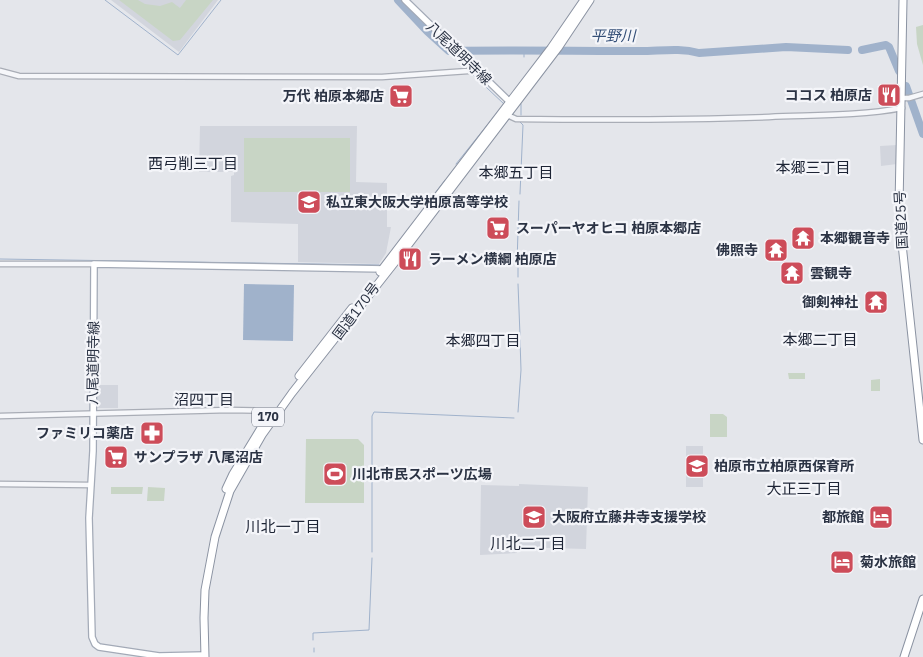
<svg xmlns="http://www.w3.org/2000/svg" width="923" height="657" viewBox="0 0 923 657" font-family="'IBM Plex Sans','Noto Sans JP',sans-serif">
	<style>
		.built { fill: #d2d5dd }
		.green { fill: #c8d5c5 }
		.water { fill: #a0b2cb }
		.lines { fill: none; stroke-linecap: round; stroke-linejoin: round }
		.stream { stroke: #a0b2cb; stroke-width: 1 }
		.river { stroke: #a0b2cb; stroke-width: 8 }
		.minor-casing { stroke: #a9adb6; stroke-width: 7 }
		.major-casing { stroke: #a3aab7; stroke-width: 8 }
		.highway-casing { stroke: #8b93a2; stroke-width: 9 }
		.minor { stroke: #f6f7fa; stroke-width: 4.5 }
		.major { stroke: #fff; stroke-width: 5.5 }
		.highway { stroke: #fff; stroke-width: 7 }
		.labels { text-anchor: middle; stroke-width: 4.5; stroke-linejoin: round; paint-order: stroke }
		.shield { fill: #f4f5f9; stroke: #676d7a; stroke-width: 1 }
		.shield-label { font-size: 12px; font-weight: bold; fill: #2b3344 }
		.street-label { font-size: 14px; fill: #2b3344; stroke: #f4f5f9 }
		.poi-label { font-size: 14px; font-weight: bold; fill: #2b3344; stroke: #f4f5f9; text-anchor: start }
		.water-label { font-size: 15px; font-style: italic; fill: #355078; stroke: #f4f5f9 }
		.neighbourhood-label { font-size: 15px; fill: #1d2435; stroke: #f4f5f9 }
	</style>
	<rect width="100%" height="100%" fill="#e4e6eb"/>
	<!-- built -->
	<path class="built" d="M111 0H218L179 52Z
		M200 126H357L356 182 387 183V227H391L386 253 379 264 298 262V224L231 222V176L234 175V172H199Z
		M897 145V164L881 166 880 146Z
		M96 385H118V408H95Z
		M686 446H703V487H686Z
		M519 484 588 487 586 549 517 547V553L480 555 481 485 519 486Z"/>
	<!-- green -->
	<path class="green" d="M119 0H138L145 4 160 6 172 2 180 8 186 0H213L180 40 173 41Z
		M923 25V65L917 44 916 27Z
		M244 138H350V192H244Z
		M788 373H805V379H789Z
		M880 379V391H871V380Z
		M710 414H723L727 417V437H710Z
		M306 439H358L364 445V503H305Z
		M111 487H143L142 494H111Z
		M148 487 165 488 164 501H147Z"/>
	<!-- water -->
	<path class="water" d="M244 284 294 285 293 341 243 340Z"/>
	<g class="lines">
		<!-- stream -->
		<path class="stream" d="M105 0 178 55 221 0
			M449 51 450 52
			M524 57V50
			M521 115V104
			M456 164 504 104 471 73
			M520 194 523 125 520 122
			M432 197 445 180
			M0 259 379 265
			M517 263 519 201
			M518 277V268
			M518 284 520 335
			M518 412 521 370 520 340
			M372 552V416L374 412 514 418
			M313 640V633L369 630 372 558
			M314 648V652"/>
		<!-- river -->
		<path class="river" d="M398 0 427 31 449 51C511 50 572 51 634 51 656 52 677 47 699 53L786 47 848 50
			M862 50 886 45 889 47 899 71
			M906 86 923 134"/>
		<!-- minor casing -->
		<g class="minor-casing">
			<path id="minor" d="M0 71 19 76 382 77 468 71 474 68
				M902 98H909L923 94
				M505 114 516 119C600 120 685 120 769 117 813 115 859 116 902 108
				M0 264H94
				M0 416 229 410 278 411
				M0 484 91 485"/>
		</g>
		<!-- major casing -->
		<g class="major-casing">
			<path id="major" d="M405 0 513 105
				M205 655 159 656 99 647 95 644 92 637 89 518 93 451 94 264 386 269"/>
		</g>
		<!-- highway casing -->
		<g class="highway-casing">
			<path id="highway" d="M903 0 899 206 902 244 923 440
				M380 272 551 48 584 0
				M299 376 352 308
				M226 489 233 474 264 423
				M205 657 204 618 205 590 215 537 230 491 262 435 292 393 399 257 558 48 590 0
				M904 657 923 599"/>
		</g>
		<!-- minor -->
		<use href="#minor" class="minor"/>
		<!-- major -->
		<use href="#major" class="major"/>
		<!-- highway -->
		<use href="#highway" class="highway"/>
	</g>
	<!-- icons -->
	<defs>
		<g id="restaurant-square" transform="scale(1.25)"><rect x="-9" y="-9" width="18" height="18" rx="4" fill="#cd4c59" stroke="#f4f5f9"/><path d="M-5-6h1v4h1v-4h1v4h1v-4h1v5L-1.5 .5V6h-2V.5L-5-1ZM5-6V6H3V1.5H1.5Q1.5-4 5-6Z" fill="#fff"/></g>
		<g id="supermarket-square" transform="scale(1.25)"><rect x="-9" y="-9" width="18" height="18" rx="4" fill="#cd4c59" stroke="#f4f5f9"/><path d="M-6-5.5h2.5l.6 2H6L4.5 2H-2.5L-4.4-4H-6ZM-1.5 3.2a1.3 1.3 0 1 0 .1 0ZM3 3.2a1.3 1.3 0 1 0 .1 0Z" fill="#fff"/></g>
		<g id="school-square" transform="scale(1.25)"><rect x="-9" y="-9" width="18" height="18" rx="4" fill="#cd4c59" stroke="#f4f5f9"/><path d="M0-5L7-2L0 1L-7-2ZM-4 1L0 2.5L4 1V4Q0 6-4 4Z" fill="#fff"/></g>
		<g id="temple-square" transform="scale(1.25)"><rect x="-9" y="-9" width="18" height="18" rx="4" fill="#cd4c59" stroke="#f4f5f9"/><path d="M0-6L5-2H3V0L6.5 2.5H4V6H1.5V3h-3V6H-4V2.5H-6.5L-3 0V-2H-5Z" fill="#fff"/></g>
		<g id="pharmacy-square" transform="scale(1.25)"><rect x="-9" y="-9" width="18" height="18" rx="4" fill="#cd4c59" stroke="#f4f5f9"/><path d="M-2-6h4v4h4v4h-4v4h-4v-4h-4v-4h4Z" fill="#fff"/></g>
		<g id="stadium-square" transform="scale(1.25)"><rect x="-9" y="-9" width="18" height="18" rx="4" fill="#cd4c59" stroke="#f4f5f9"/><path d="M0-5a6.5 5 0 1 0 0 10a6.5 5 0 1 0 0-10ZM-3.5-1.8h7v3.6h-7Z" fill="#fff"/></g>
		<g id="hotel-square" transform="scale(1.25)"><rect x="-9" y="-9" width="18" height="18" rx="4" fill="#cd4c59" stroke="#f4f5f9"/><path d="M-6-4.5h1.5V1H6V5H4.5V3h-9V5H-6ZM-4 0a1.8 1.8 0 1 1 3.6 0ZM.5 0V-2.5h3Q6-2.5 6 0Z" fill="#fff"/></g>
	</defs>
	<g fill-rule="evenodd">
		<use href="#restaurant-square" x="889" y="95"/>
		<use href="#supermarket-square" x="401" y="96"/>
		<use href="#school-square" x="309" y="202"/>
		<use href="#supermarket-square" x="498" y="228"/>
		<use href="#temple-square" x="803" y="238"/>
		<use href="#temple-square" x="776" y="250"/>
		<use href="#restaurant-square" x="410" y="259"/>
		<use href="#temple-square" x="792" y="273"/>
		<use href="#temple-square" x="876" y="302"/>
		<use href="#pharmacy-square" x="152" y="433"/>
		<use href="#supermarket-square" x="116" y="457"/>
		<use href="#school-square" x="697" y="466"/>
		<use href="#stadium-square" x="335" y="474"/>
		<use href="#school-square" x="534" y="517"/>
		<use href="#hotel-square" x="881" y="517"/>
		<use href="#hotel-square" x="842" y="562"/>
	</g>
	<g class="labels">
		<!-- shield labels -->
		<rect class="shield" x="252" y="407.5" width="32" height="19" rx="4"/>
		<g class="shield-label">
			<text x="268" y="421">170</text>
		</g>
		<!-- street labels -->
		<g class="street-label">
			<text transform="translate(459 53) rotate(44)" y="5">八尾道明寺線</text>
			<text transform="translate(901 220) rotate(-93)" y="5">国道25号</text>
			<text transform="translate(356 311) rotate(-53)" y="5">国道170号</text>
			<text transform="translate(93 363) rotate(-89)" y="5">八尾道明寺線</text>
		</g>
		<!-- poi labels -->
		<g class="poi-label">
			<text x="872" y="100" text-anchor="end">ココス 柏原店</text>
			<text x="384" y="101" text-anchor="end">万代 柏原本郷店</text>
			<text x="326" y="207">私立東大阪大学柏原高等学校</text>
			<text x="516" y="233">スーパーヤオヒコ 柏原本郷店</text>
			<text x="820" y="243">本郷観音寺</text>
			<text x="758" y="255" text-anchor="end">佛照寺</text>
			<text x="428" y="264">ラーメン横綱 柏原店</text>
			<text x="810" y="278">雲観寺</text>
			<text x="858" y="307" text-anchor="end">御剣神社</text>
			<text x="134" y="438" text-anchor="end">ファミリコ薬店</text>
			<text x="134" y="462">サンプラザ 八尾沼店</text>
			<text x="714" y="471">柏原市立柏原西保育所</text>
			<text x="352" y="479">川北市民スポーツ広場</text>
			<text x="552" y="522">大阪府立藤井寺支援学校</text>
			<text x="864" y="522" text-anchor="end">都旅館</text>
			<text x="860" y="567">菊水旅館</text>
		</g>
		<!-- water labels -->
		<g class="water-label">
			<text x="613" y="41">平野川</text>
		</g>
		<!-- neighbourhood labels -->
		<g class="neighbourhood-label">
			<text x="193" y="169">西弓削三丁目</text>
			<text x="813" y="173">本郷三丁目</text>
			<text x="516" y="178">本郷五丁目</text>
			<text x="820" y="345">本郷二丁目</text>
			<text x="483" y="346">本郷四丁目</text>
			<text x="204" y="405">沼四丁目</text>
			<text x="804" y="494">大正三丁目</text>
			<text x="283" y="532">川北一丁目</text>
			<text x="528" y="549">川北二丁目</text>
		</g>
	</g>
</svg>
